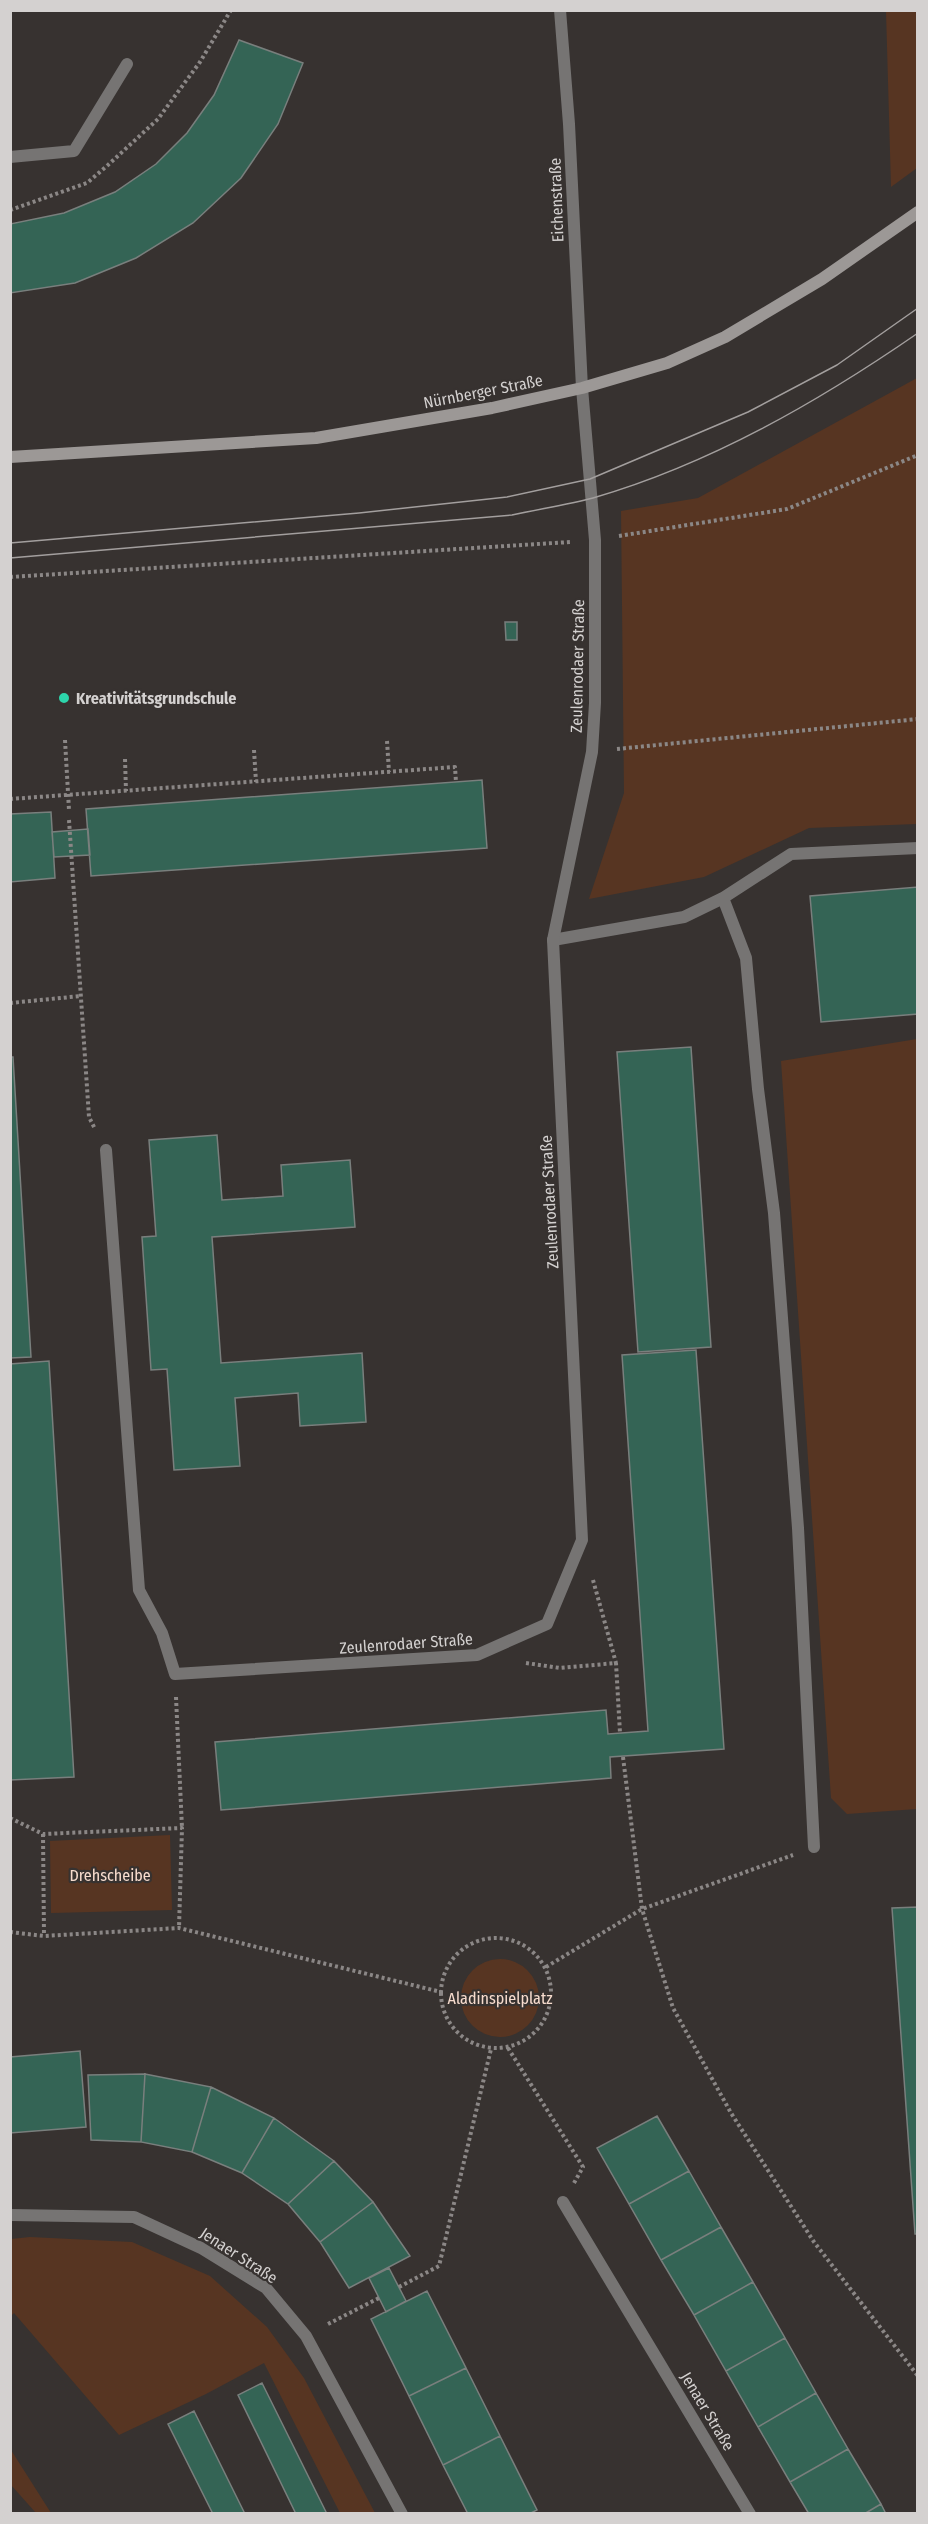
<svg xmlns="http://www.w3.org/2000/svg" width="928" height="2524" viewBox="0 0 928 2524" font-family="'Fira Sans Condensed',sans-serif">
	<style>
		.green { fill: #573522 }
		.building { fill: #346455; stroke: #797f7d; stroke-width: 1.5 }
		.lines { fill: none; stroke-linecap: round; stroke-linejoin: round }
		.path { stroke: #8b8786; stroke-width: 4; stroke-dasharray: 3 3; stroke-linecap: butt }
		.service { stroke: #767473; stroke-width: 12 }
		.minor { stroke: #767473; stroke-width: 12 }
		.secondary { stroke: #9c9896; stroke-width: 12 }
		.tram { stroke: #a39f9e; stroke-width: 1.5 }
		.poi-dot { fill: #2dd5ab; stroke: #373230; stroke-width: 2 }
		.labels { text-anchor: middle; stroke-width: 4.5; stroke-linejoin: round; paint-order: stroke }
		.street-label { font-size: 16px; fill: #d4d1d0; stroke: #373230 }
		.poi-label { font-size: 16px; font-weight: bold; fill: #d4d1d0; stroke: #373230; text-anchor: start }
		.park-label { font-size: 16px; fill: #f7dcce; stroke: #373230 }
	</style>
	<rect width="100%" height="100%" fill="#373230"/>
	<!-- green -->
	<path class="green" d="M886 11H918L917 168 891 187Z
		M917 378V824L809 828 704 877 589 899 624 793 621 511 698 498Z
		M917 1039V1809L847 1814 831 1798 781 1061Z
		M170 1835 172 1910 51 1913 50 1841Z
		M461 1998a39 39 0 1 1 78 0a39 39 0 1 1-78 0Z
		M30 2237 132 2242 210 2276 267 2327 304 2378 375 2513H340L264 2363 206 2394 119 2435 14 2313 11 2316V2239Z
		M11 2450 51 2513H36L11 2485Z"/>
	<!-- building -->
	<path class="building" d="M239 40 303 63 278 124 241 178 193 223 136 258 75 283 10 293V224L64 213 115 192 156 164 187 133 214 95Z
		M505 622H517V640H506Z
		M482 780 487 848 91 876 86 809Z
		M51 812 55 878 10 882V814Z
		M88 829 90 855 54 857 52 832Z
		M918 887V1014L821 1022 810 896Z
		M691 1047 711 1347 638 1352 617 1052Z
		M10 1057H13L31 1357 10 1358Z
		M217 1135 222 1200 283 1196 281 1165 350 1160 355 1227 212 1237 221 1363 362 1353 366 1422 300 1426 298 1393 235 1398 240 1466 174 1470 167 1369 151 1370 142 1237 156 1236 149 1140Z
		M696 1350 724 1749 610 1757 611 1778 221 1810 215 1742 606 1710 608 1734 648 1731 622 1355Z
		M49 1361 74 1777 10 1780V1364Z
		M918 1907V2234H915L892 1908Z
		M80 2051 86 2127 10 2133V2057Z
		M145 2074 141 2142 91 2140 88 2075Z
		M145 2074 211 2087 192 2152 141 2142Z
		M211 2087 274 2118 242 2173 192 2152Z
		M657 2116 689 2171 629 2204 597 2148Z
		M274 2118 334 2161 288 2204 242 2173Z
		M334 2161 373 2202 320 2242 288 2204Z
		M689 2171 721 2227 661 2260 629 2204Z
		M373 2202 410 2256 349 2288 320 2242Z
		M721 2227 753 2282 694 2315 661 2260Z
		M389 2268 406 2301 386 2312 369 2278Z
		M753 2282 785 2338 726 2371 694 2315Z
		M427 2291 466 2368 409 2396 371 2319Z
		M785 2338 816 2393 758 2427 726 2371Z
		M466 2368 500 2436 443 2465 409 2396Z
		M262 2383 327 2514H296L238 2395Z
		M816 2393 848 2449 790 2482 758 2427Z
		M194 2411 245 2514H213L168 2424Z
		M500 2436 537 2510 529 2514H468L443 2465Z
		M848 2449 881 2504 864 2514H809L790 2482Z
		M881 2504 886 2514H864Z"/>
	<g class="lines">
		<!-- path -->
		<path class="path" d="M10 210 87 183 108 165 158 119 200 62 231 10
			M619 536 787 509 918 455
			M10 577 570 542
			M65 740 69 810
			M387 741 389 772
			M617 749 918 719
			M254 750 256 782
			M125 759 126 791
			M10 799 455 767 456 782
			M69 820 89 1117 95 1129
			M10 1003 81 996
			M593 1580 616 1663
			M526 1663 560 1668 616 1663 620 1733
			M176 1697 182 1828
			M623 1757 642 1909 673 2008 731 2113 814 2242 918 2376
			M10 1818 43 1834 182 1828 179 1928
			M43 1834 44 1936
			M10 1932 44 1936 179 1928 441 1992
			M441 1993a55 55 0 1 1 110 0a55 55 0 1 1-110 0Z
			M546 1967 642 1909 793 1855
			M508 2048 583 2167 574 2183
			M399 2287 439 2266 491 2049
			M328 2324 379 2298"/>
		<!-- service -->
		<path class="service" d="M723 898 746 958 758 1089 774 1213 798 1528 814 1847
			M553 940 684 917 723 898 791 854 918 848"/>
		<!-- minor -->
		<path class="minor" d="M10 157 74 151 127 64
			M106 1150 139 1590 162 1633 175 1674 477 1655 547 1624 582 1540 553 940 592 752 595 703V540L582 388 569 124 560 10
			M563 2202 750 2514
			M10 2215 134 2217 201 2248 266 2288 306 2336 402 2514"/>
		<!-- secondary -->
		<path class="secondary" d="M10 457 316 438 492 408 582 388 667 363 725 337 822 279 918 212"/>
		<!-- tram -->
		<path class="tram" d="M10 543 359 513 507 497 590 479 748 412 837 365 918 308
			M10 558 512 515C539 509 567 505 593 498 710 464 818 402 918 333"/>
	</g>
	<!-- markers -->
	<circle class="poi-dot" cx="64" cy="698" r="6"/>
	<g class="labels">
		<!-- street labels -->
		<g class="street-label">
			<text transform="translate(556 200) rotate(-92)" y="6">Eichenstraße</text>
			<text transform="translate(483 391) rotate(-11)" y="6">Nürnberger Straße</text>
			<text transform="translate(577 666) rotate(-89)" y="6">Zeulenrodaer Straße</text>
			<text transform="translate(549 1202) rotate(-93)" y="6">Zeulenrodaer Straße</text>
			<text transform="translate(406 1643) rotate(-4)" y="6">Zeulenrodaer Straße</text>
			<text transform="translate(239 2255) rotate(33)" y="6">Jenaer Straße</text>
			<text transform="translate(708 2411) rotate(59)" y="6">Jenaer Straße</text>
		</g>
		<!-- poi labels -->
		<g class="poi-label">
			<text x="76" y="704">Kreativitätsgrundschule</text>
		</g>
		<!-- park labels -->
		<g class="park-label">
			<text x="110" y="1881">Drehscheibe</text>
			<text x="500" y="2004">Aladinspielplatz</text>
		</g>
	</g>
	<!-- border -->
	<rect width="928" height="2524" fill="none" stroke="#d4d1d0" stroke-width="24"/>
</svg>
